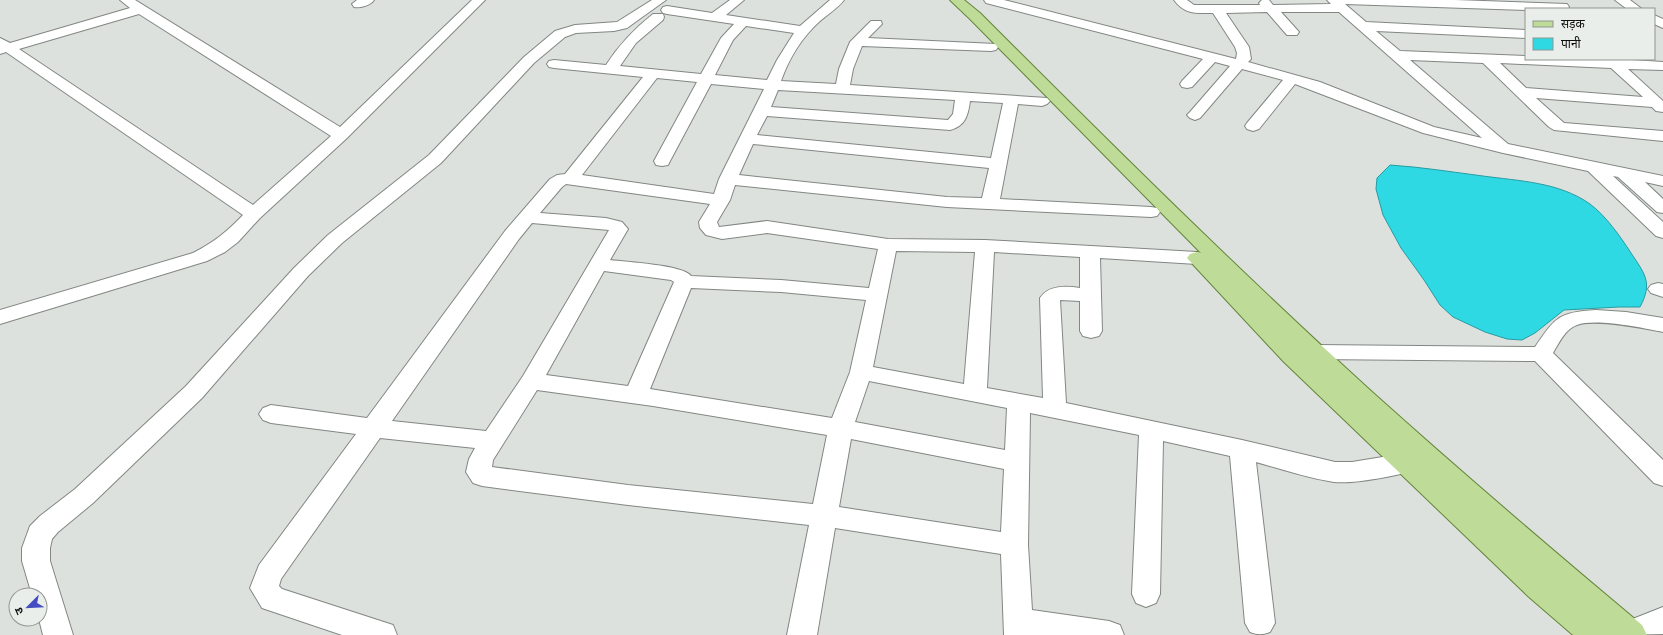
<svg xmlns="http://www.w3.org/2000/svg" width="1663" height="635" viewBox="0 0 1663 635" font-family="'IBM Plex Sans','Noto Sans Devanagari',sans-serif">
	<style>
		.water { fill: #2fd9e3; stroke: #259ca3 }
		.lines { fill: none; stroke-linecap: round; stroke-linejoin: round }
		.street-casing { stroke: #828783; stroke-width: 2 }
		.primary-casing { stroke: #64853a; stroke-width: 2 }
		.street { fill: #fff; fill-rule: evenodd }
		.primary { fill: #bedc97; fill-rule: evenodd }
	</style>
	<rect width="100%" height="100%" fill="#dce1dd"/>
	<!-- water -->
	<path class="water" d="M1390 165C1421 167 1452 172 1483 176 1519 181 1559 182 1590 204 1606 216 1620 236 1631 253 1645 274 1653 283 1640 307H1619L1564 310 1535 333 1522 340 1507 339 1485 332 1453 317 1440 305 1424 280 1401 248 1383 215 1376 189 1377 178Z"/>
	<g class="lines">
		<!-- street casing -->
		<g class="street-casing">
			<path id="street" d="M120 0H135L340 127 472 0H485L347 138 260 218 238 242 225 252 207 261 0 324V310L193 253C214 242 227 232 243 215L6 52 0 54V38L10 43 130 8ZM139 14 331 136 253 205 19 49Z
				M357 0H374C370 6 360 8 354 7L352 4Z
				M652 0H666L627 28 614 31 576 33 565 37 534 63 441 163 342 243 308 276 202 398 93 503 58 532 52 539 50 548V561L73 635H43L39 619H40V595H32L22 561V548L30 526 40 516 75 489 186 386 294 268 328 235 429 155 524 57 555 31 575 25 617 22Z
				M730 0H744L726 15 800 26 830 0H844C838 8 828 14 820 21 802 37 789 58 781 81L836 84 839 69 850 42 871 21H881L882 24 868 38 996 44 998 47 996 50 991 51 862 46 853 69 850 85 1047 98 1050 101 1047 104 1042 106 1018 104 1000 199 1151 207 1157 208 1160 212 1157 216 1151 217 947 207 735 185 730 200 717 222 719 227 767 221 888 239 985 240 1197 252 1204 254 1207 258 1204 262 1197 264 1100 258 1102 331 1099 336 1091 338 1083 336 1080 331V301L1060 300 1066 403 1242 440 1335 462H1352L1407 453 1416 456 1420 463 1416 470C1395 476 1355 484 1334 482 1307 478 1281 469 1256 462L1275 623 1270 632C1262 635 1258 635 1250 632L1245 623 1230 456 1163 441 1160 594 1156 603 1146 607 1136 603 1132 594 1139 435 1030 413 1028 545 1032 610 1109 621 1120 625 1124 635H1004L1001 554 835 528 817 635H787L809 525 628 505 482 486 473 483 466 472 469 459 475 448 380 438 281 579 279 586 282 589 393 625 397 635H342L262 608 250 588 259 565 356 434 271 423 263 420 259 414 263 408 271 405 367 418 505 231 550 179 557 175 565 174 643 77 554 68 549 67 547 64 549 61 554 60 606 65C619 45 634 29 653 14H663L664 17 663 20 636 43 620 66 701 74 721 38 734 24 667 14 663 13 661 10 663 7 667 6 712 13ZM746 26 794 33 777 60 767 80 715 75 733 40ZM657 78 697 82 654 161 656 165 662 166 668 165 670 161 711 84 764 89 719 179 714 194 582 175ZM778 90 955 100 953 114 948 120 771 107ZM970 101 1003 103 991 158 757 135 767 116 950 130C965 126 968 116 970 101ZM753 144 989 168 982 198 947 197 739 175ZM566 184 710 204 699 222 700 228 706 235 722 239 767 233 878 249 869 288 781 280 691 276C684 265 626 262 610 260L628 229 622 222 606 218 540 213 562 187ZM532 223 609 230 523 376 486 431 392 421 519 239ZM896 251 975 252 964 384 873 367ZM994 252 1080 257V288C1066 286 1048 285 1040 298L1043 398 987 388ZM604 271 671 280 674 282 628 386 546 375ZM691 288 781 292 866 300 850 372 832 418 650 389ZM869 381 1007 408 1005 450 855 422ZM537 390 653 406 827 435 813 504 628 485 492 467 493 460ZM851 439 1004 469 1001 532 839 507Z
				M984 0H1004L1236 59 1237 53 1235 47 1213 13C1196 13 1185 15 1174 0H1187L1194 5H1260L1259 3 1262 0H1269L1273 5 1331 4 1327 0H1455L1567 4 1569 7 1568 9 1526 10 1345 4 1366 22 1526 30V38L1376 31 1400 51 1526 56V59H1617L1663 62V70L1628 69 1663 101V112L1656 111 1652 107 1536 98 1564 123 1663 131V141L1554 130 1549 127 1483 63 1410 60 1508 144 1663 176V186L1645 182 1663 199V213L1657 212 1618 177 1613 176 1663 222V238L1656 236 1588 171 1503 153 1423 133 1295 84 1259 129 1253 131 1247 129 1245 126 1247 123 1283 80 1242 69 1200 118 1195 120 1190 118 1187 115 1190 112 1230 66 1215 62 1192 87 1187 88 1182 87 1180 84 1182 81 1203 59 986 3ZM1267 12 1287 35H1297L1299 32 1281 12H1339L1482 138 1434 127 1320 82 1248 62 1251 59 1249 47 1226 13ZM1500 63 1611 68 1643 97 1526 88Z
				M1615 0H1630L1642 9H1627Z
				M1654 15 1663 19V28L1654 24Z
				M1658 283 1663 284V297L1651 293 1648 289 1651 285Z
				M1596 310 1626 312 1663 318V332C1643 328 1595 318 1577 325 1565 329 1559 343 1553 353L1663 460V486L1654 483 1535 361 1315 359 1307 357 1304 352 1307 347 1315 345 1535 347C1555 318 1558 312 1596 310Z
				M1663 607V634L1617 635 1620 624Z"/>
		</g>
		<!-- primary casing -->
		<g class="primary-casing">
			<path id="primary" d="M950 0H964L980 13C1108 141 1237 269 1371 391 1460 471 1550 548 1642 625L1647 635H1573L1529 597 1283 361 1187 258 1190 254 1197 252 1201 253 970 19Z"/>
		</g>
		<!-- street -->
		<use href="#street" class="street"/>
		<!-- primary -->
		<use href="#primary" class="primary"/>
	</g>
	<!-- legend -->
	<rect x="1525" y="8" width="130" height="52" fill="#e9eeea" stroke="#919592"/>
	<rect x="1533" y="21" width="20" height="6" fill="#bedc97" stroke="#919592"/>
	<text x="1561" y="28" font-size="12" fill="#0d0f0e">सड़क</text>
	<rect x="1533" y="38" width="20" height="12" fill="#2fd9e3" stroke="#919592"/>
	<text x="1561" y="48" font-size="12" fill="#0d0f0e">पानी</text>
	<!-- north arrow -->
	<g transform="translate(28 607) rotate(246)"><circle r="19" fill="#e9eeea" stroke="#919592"/>
	<path d="M0-3L7 15L0 10L-7 15Z" fill="#434cc1"/>
	<text y="-6" font-size="11" font-weight="bold" text-anchor="middle" fill="#0d0f0e">उ</text>
	</g>
</svg>
